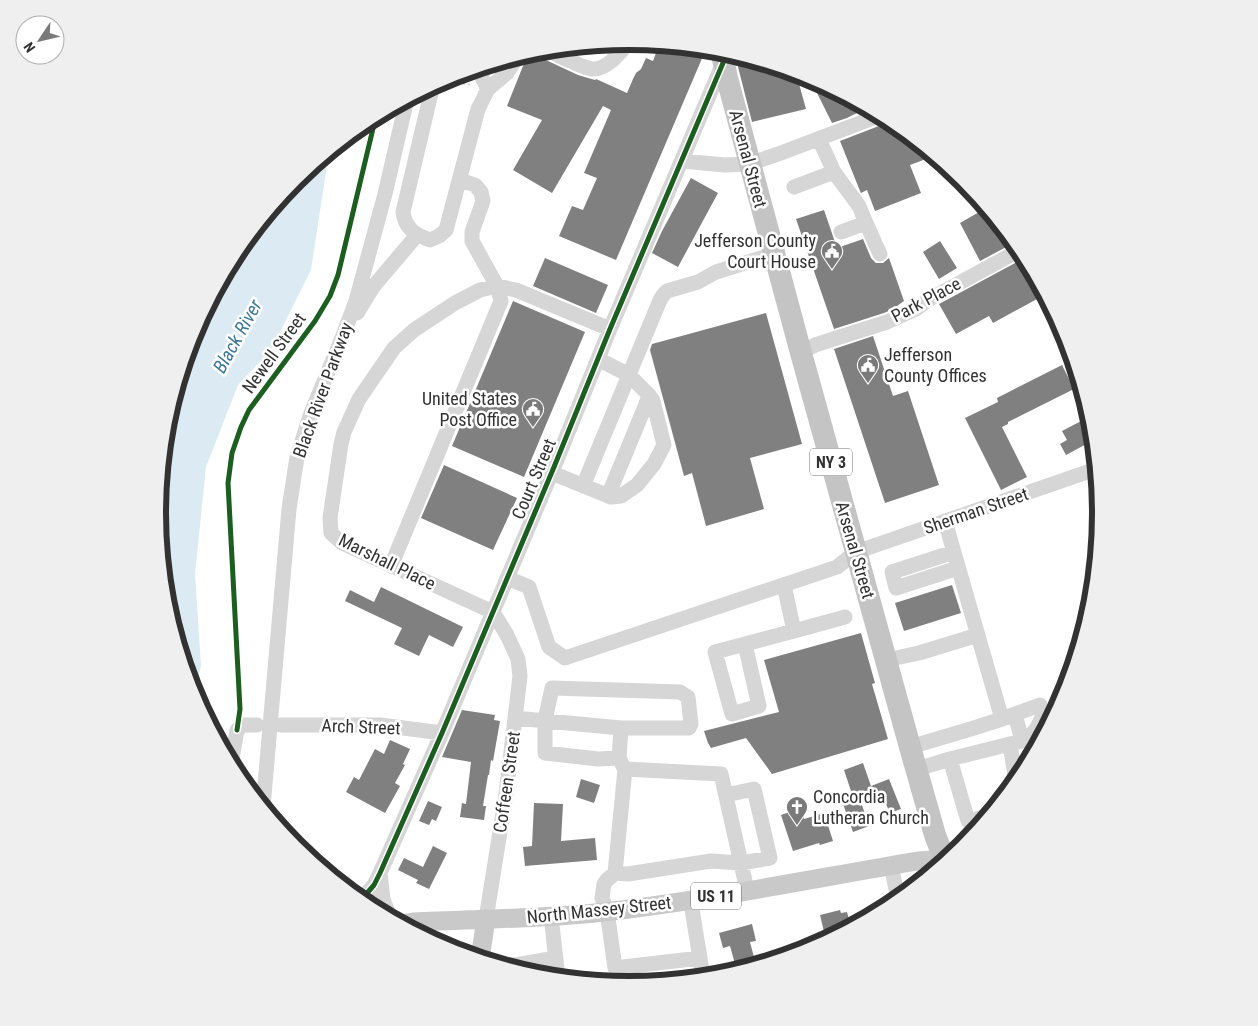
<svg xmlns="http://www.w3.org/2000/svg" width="1258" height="1026" viewBox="0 0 1258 1026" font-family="'Roboto Condensed',sans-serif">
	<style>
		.water { fill: #dcebf3 }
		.building { fill: #808080 }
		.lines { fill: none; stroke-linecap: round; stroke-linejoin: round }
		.minor-tunnel { stroke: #d6d6d6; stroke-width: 15; stroke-dasharray: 15 8; stroke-linecap: butt }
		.path { stroke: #d6d6d6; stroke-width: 2; stroke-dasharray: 2.5 2.5; stroke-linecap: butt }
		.minor { stroke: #d6d6d6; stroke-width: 15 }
		.major { stroke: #c9c9c9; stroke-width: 19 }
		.highway { stroke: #c4c4c4; stroke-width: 22 }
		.cycleway-casing { stroke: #fff; stroke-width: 8 }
		.cycleway { stroke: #1b5e20; stroke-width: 5 }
		.labels { text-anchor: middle; stroke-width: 5; stroke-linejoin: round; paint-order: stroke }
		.shield { fill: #fff; stroke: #707070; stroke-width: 1 }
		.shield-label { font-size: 16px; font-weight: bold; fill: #323232 }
		.street-label { font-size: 18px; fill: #323232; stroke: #fff }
		.poi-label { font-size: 18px; fill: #323232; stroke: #fff; text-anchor: end }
		.water-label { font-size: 19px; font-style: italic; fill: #3d7997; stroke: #fff }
		.rim { fill: none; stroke: #323232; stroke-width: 6 }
	</style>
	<rect width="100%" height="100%" fill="#fff"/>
	<!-- water -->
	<path class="water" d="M329 152 311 270 271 350 238 385 206 467 195 574 201 666 194 695 166 605 157 513 166 421 193 332 237 251 296 179Z"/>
	<!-- building -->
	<path class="building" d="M666 45 706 49 616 260 559 236 572 206 583 210 597 178 584 173 611 110 603 106 552 193 513 170 542 120 507 106 523 66 526 61 528 53 548 61 578 75 595 80 596 79 627 93 633 79 636 73 641 69 646 58 653 61 656 53Z
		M735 55 796 73 806 109 752 122Z
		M809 77H810L867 108 847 118 832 123Z
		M889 120 934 156 910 165 921 193 875 211 867 190 861 193 860 191 840 141 884 124Z
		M691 178 718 193 678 267 652 253 662 231Z
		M986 208 997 222 1010 245 980 261 960 223Z
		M824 210 837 248 863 239 871 258 876 263H883L889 258 904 301 897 306 898 307 884 313 834 329 796 219Z
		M940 241 957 268 939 279 923 252Z
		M545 258 608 285 596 313 533 286Z
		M1017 262 1037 299 993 323 989 316 956 334 939 304Z
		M513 301 585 332 524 477 452 446Z
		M766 313 802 444 750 458 764 509 706 526 692 473 684 476 650 350 652 344Z
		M873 336 893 396 908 391 939 485 885 503 834 349Z
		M1062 365 1074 389 1008 422V424L1002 427 1027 477 1001 490 965 418 998 402 997 398Z
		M1083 420 1094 440 1066 455 1060 444 1067 440 1062 431Z
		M444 465 517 498 493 550 421 518Z
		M952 585 961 613 904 631 895 603Z
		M381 587 463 627 453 647 429 635 419 656 394 644 402 628 345 601 350 590 374 602Z
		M861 633 875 683 872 684 888 739 772 774 746 738 711 748 708 743 704 731 779 712 764 660Z
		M462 710 495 715 494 720 500 721 493 761 491 760 489 775H488L483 806H486L484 820 460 817 462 803 466 804 471 762 442 757Z
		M390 740 410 749 403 764 405 765 395 783 400 786 385 813 346 792 354 777 359 780 375 749 384 754Z
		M863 763 871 786 889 779 901 809 890 813 882 795 861 802 869 826 853 832 842 801 853 797 844 770Z
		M581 779 600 785 594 803 576 797Z
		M428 801 442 807 436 821 432 819 429 825 419 821Z
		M534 803 563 804 561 841 595 838 597 860 525 866 523 847 532 846Z
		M801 808 804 819 824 813 833 841 820 845 819 843 793 851 781 815Z
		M433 846 447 853 429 889 416 883 418 880 398 870 404 858 423 867Z
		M840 910 841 913 847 912 851 927 826 940 820 915Z
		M752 924 756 941 750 942 756 965 737 971 730 946 723 948 719 933Z"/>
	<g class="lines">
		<!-- minor-tunnel -->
		<path class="minor-tunnel" d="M536 975V968"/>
		<!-- path -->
		<path class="path" d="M448 81 471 85"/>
		<!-- minor -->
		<path class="minor" d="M548 49C556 55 564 59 573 62 579 65 585 68 592 69 608 70 621 51 630 41
			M473 70 479 72 488 89
			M435 84 432 89 403 212C405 229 416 235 430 240L439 236 446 230 478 109 488 89 507 73 518 56
			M682 161 725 165 749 164 781 153 881 115
			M834 172 859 206 866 223 841 232
			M794 187 834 172 819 139
			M866 223 880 254
			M357 313 373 287 417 235
			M801 353 815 345 887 322 916 309 928 300 1020 250
			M552 473 611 497 621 496 637 485 654 464 664 445 653 401 649 395 629 375 598 359
			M583 486 660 300 664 294 667 291 698 282 716 272 774 254
			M608 496 646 404 649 395
			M954 552 892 572 896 588 958 568
			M391 566 501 301 497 286 472 241V232L483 201 481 192 475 185 460 180
			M507 578 529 587 549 647 565 658 837 567 856 552 1096 469
			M794 631 845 617
			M745 644 759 706 732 714 715 652 794 631 784 585
			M886 660 919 653 978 635
			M1015 714 1040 705 1043 715C1037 729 1035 733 1022 741
			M515 718 621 728 619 758 623 766
			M281 725H380L442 733
			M1010 744 1016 782
			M910 747 974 728 1002 719 945 521
			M619 758 598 759 545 753V720L552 688 680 692 688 697 691 724 689 728H621
			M231 765 237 730 243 725H257
			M917 769 950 759
			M263 807 289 509 297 457 311 413 344 333 356 301 385 194 407 99
			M988 816 968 821 950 759 1022 741 1015 714 1002 719
			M891 865 898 899
			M380 873 383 899 390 918
			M615 873 628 874 711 861 741 863 770 858 754 789 726 795
			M361 900 374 885 380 873 442 733 554 467 610 329 723 63
			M689 900 692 909 703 977
			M551 916 558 978
			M486 919 506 794 520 676 518 659 507 635 493 612 342 543 331 533 330 518 341 444 344 432 359 399 394 348 414 330 455 303 480 290 497 286 516 290 610 329
			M700 958 615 968 607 911 602 898 604 884 607 880 615 873 625 769 721 774 747 890
			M508 967 509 966 556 958"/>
		<!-- major -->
		<path class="major" d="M401 924 413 922C474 919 535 919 595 913 704 901 811 879 918 861L948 859
			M480 959 486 919"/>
		<!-- highway -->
		<path class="highway" d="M721 50 727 78 801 353 910 747 935 835 945 861"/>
		<!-- cycleway casing -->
		<g class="cycleway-casing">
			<path id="cycleway" d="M237 730 240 709 228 483 232 453 241 427 249 410 315 321 330 296 338 275 376 116
				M361 900 374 885 380 873 442 733 554 467 610 329 723 63"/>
		</g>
		<!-- cycleway -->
		<use href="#cycleway" class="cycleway"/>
	</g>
	<!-- icons -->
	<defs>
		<g id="civic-pin" transform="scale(1.125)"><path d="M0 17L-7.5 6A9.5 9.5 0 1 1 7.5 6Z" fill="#7a7a7a" stroke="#fff"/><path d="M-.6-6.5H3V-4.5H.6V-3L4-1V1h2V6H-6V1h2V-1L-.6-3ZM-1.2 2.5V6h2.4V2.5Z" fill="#fff"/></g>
		<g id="church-pin" transform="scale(1.125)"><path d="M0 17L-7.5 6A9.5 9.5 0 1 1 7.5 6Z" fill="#7a7a7a" stroke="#fff"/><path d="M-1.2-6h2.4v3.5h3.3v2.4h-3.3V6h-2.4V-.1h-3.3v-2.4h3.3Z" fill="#fff"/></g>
	</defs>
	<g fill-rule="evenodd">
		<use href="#civic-pin" x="832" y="251"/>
		<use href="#civic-pin" x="868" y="365"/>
		<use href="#civic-pin" x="533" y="409"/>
		<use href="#church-pin" x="797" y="807"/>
	</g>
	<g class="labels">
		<!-- shield labels -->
		<g class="shield">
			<rect x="810" y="448.5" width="42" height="27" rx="4"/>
			<rect x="691" y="882.5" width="50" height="27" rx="4"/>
		</g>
		<g class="shield-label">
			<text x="831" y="468">NY 3</text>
			<text x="716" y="902">US 11</text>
		</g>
		<!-- street labels -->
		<g class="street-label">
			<text transform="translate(748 159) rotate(75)" y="6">Arsenal Street</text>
			<text transform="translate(926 300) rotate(-28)" y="6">Park Place</text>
			<text transform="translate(274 353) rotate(-54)" y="6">Newell Street</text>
			<text transform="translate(323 390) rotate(-70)" y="6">Black River Parkway</text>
			<text transform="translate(534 479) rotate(-67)" y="6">Court Street</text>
			<text transform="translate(976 511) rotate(-19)" y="6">Sherman Street</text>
			<text transform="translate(855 550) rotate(74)" y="6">Arsenal Street</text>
			<text transform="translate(387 562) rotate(26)" y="6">Marshall Place</text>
			<text transform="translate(361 727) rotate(2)" y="6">Arch Street</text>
			<text transform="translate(507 782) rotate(-82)" y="6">Coffeen Street</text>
			<text transform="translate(599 910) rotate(-6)" y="6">North Massey Street</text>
		</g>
		<!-- poi labels -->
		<g class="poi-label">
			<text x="816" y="247">Jefferson County<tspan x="816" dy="21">Court House</tspan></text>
			<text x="884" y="361" text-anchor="start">Jefferson<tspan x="884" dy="21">County Offices</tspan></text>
			<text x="517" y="405">United States<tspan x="517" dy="21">Post Office</tspan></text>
			<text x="813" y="803" text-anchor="start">Concordia<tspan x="813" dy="21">Lutheran Church</tspan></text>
		</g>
		<!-- water labels -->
		<g class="water-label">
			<text transform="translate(237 336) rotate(-61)" y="7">Black River</text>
		</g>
	</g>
	<!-- crop -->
	<path d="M0 0H1258V1026H0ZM166 513a463 463 0 1 1 926 0a463 463 0 1 1-926 0Z" fill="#efefef" fill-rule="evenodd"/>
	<path class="rim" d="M166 513a463 463 0 1 1 926 0a463 463 0 1 1-926 0Z"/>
	<!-- north arrow -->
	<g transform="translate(40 40) rotate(235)"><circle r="24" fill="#ffffff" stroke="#adadad"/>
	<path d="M0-4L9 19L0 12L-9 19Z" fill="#7a7a7a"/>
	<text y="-8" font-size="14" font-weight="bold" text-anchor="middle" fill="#323232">N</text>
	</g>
</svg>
